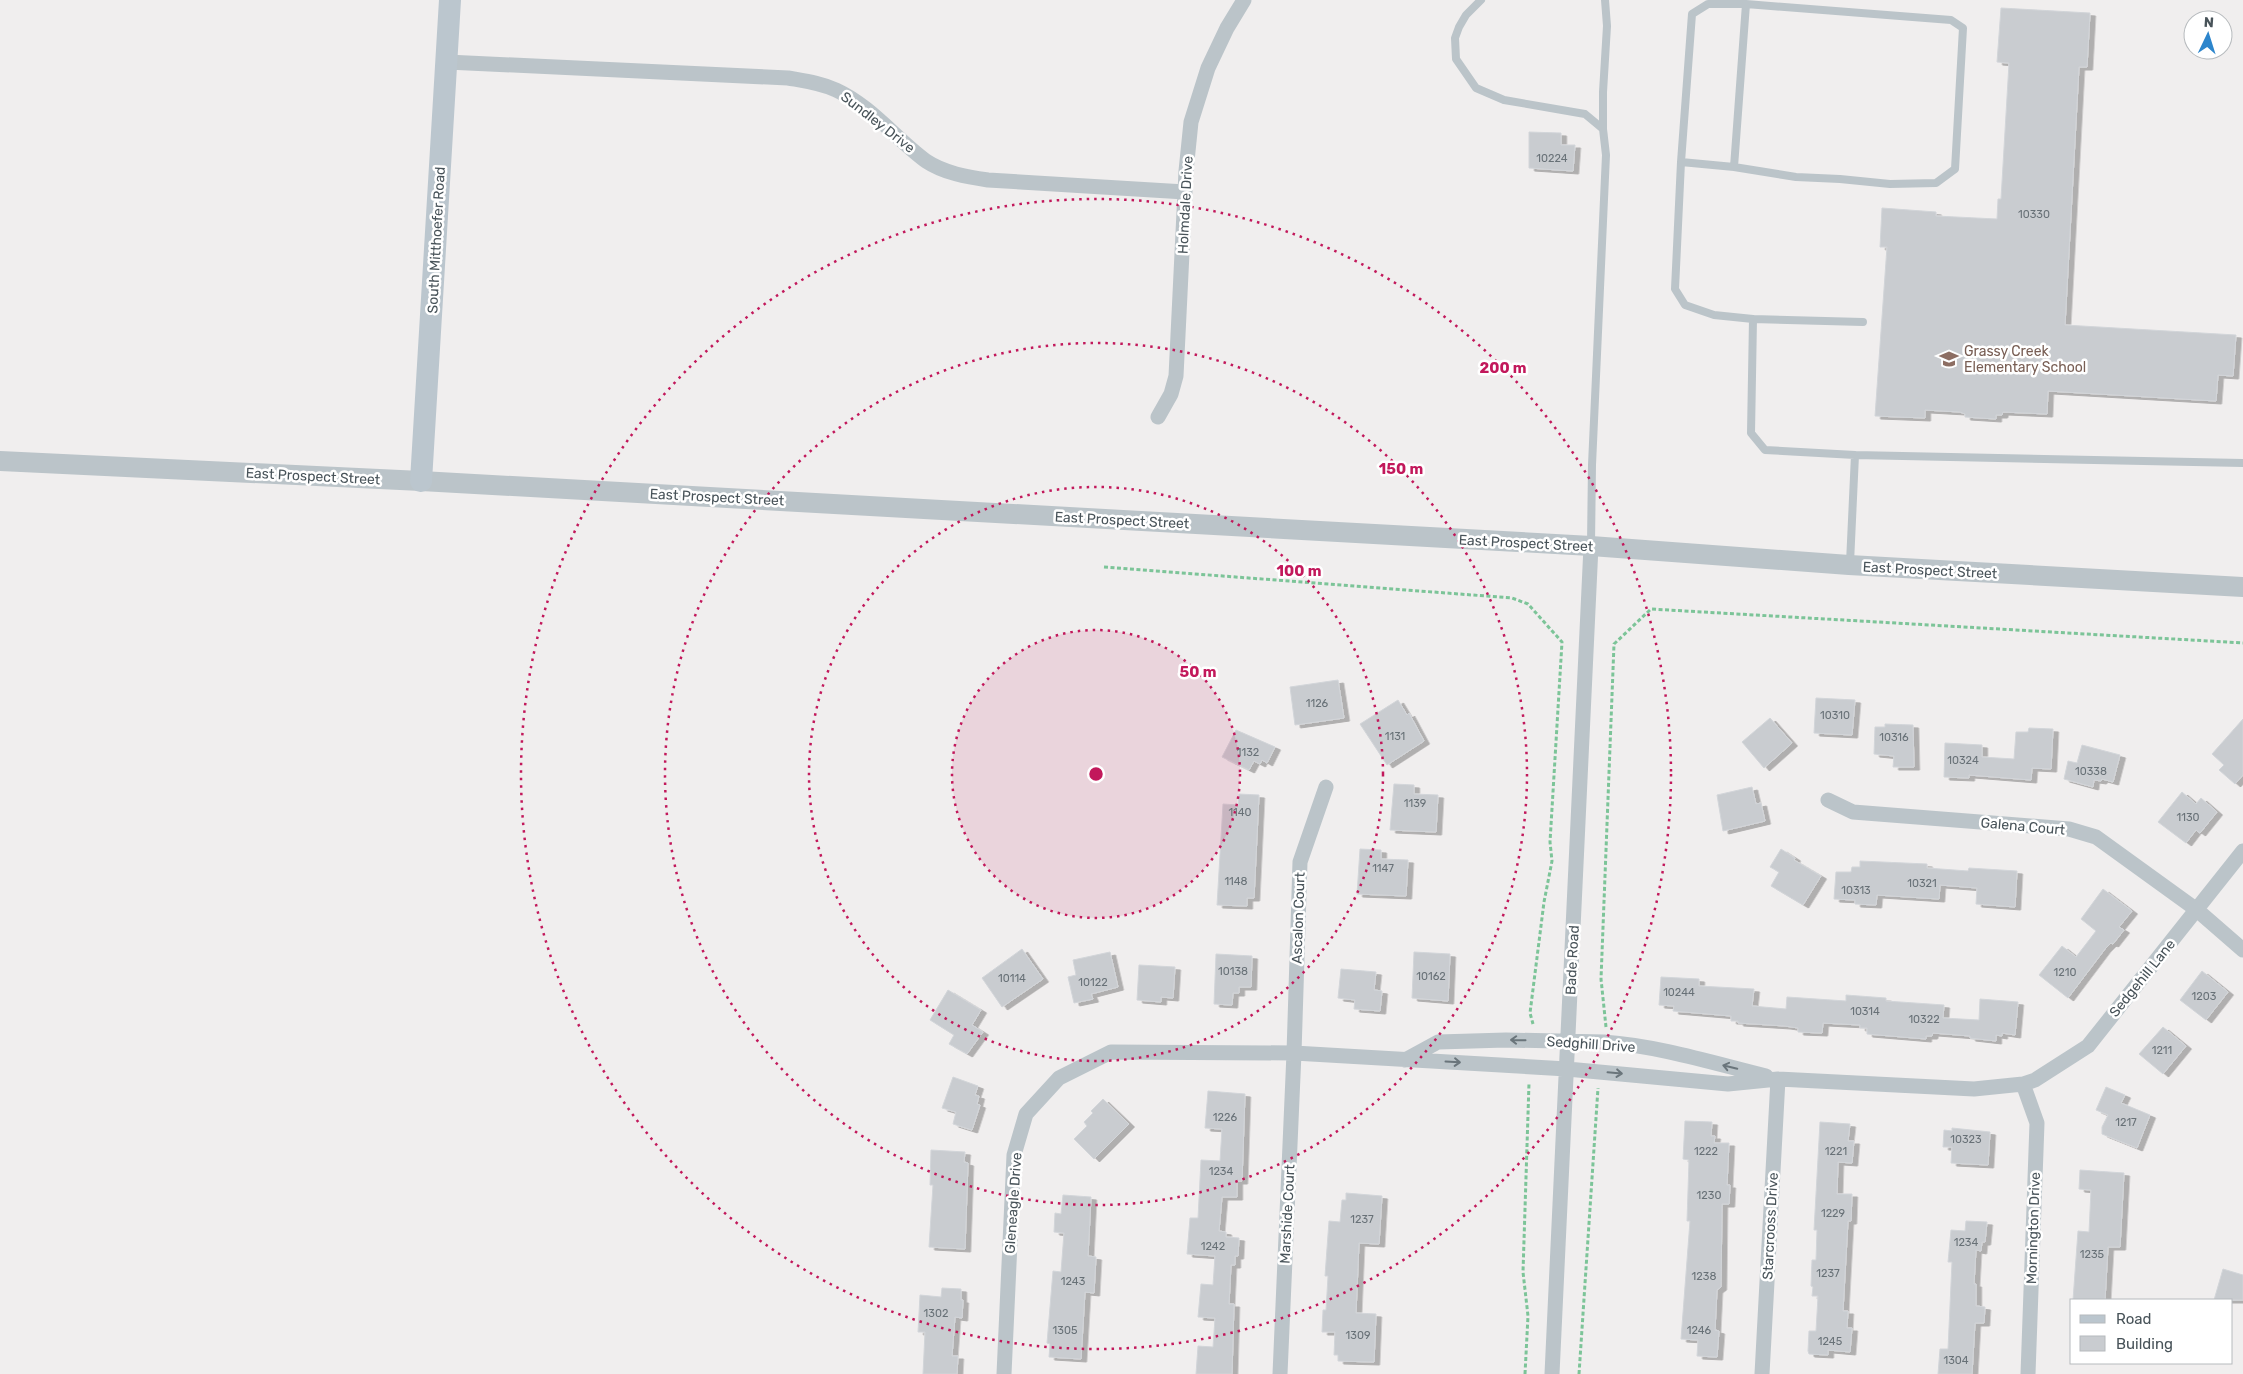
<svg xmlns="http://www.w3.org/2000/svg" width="2243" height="1374" viewBox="0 0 2243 1374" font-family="Rubik,sans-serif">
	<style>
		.building { fill: #c9ccd0; stroke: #d2d5d9; filter: url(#shadow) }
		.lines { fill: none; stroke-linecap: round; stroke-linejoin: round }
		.path { stroke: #7cc498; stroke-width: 3; stroke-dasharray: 4 2.5; stroke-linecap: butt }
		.service { stroke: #bbc4c9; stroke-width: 8 }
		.minor { stroke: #bbc4c9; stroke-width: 15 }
		.tertiary { stroke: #bbc4c9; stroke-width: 20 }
		.secondary { stroke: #bbc6ce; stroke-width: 22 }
		.oneway { stroke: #6a757b }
		.ring { fill: none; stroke: #c2185b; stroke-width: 2.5; stroke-dasharray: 2.5 5 }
		.labels { text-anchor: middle; stroke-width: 5; stroke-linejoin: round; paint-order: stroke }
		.number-label { font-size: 11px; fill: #687177 }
		.street-label { font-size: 14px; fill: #485359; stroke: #fff }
		.education-label { font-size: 14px; fill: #785e54; stroke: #fff; text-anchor: start }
		.centre { fill: #c2185b; stroke: #fff; stroke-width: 2.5 }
		.ring-label { font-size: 15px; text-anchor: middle; font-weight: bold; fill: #c2185b; stroke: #fff; stroke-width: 5; stroke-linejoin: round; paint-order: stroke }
	</style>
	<defs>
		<filter id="shadow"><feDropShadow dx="5.5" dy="3" stdDeviation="0" flood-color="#0004"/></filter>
	</defs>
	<rect width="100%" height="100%" fill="#f0eeee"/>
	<!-- building -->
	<path class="building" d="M2001 8 2090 13 2087 67H2079L2065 325 2236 335 2233 376 2218 375 2216 401 2048 391 2047 414 2003 412 2002 415H1996V419L1965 417V414L1960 412 1925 410V418L1875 416 1887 247H1880L1882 208 1936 212V216L1997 219 1998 199H2001L2009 63 1997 62Z
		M1529 132 1561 133V145H1575L1573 171 1529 168Z
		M1338 680 1344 718 1295 725 1290 687Z
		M1816 698 1855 700 1852 735 1814 733Z
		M1398 700 1407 715 1409 713 1424 741 1387 765 1360 724Z
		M1770 718 1792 743 1764 768 1742 742Z
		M2243 719V775L2235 784 2219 770 2224 765 2212 754Z
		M1885 724 1913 725 1914 767H1893L1894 756 1874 754 1875 727H1885Z
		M2029 728 2053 729 2051 769 2032 768 2031 780 1969 775V778L1944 777 1945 743 1982 745V757L2014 759 2016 732H2028Z
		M1236 730 1275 747 1267 763 1262 760 1260 764 1254 761 1249 770 1222 757Z
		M2082 745 2120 755 2113 782 2102 779 2101 781 2094 780 2093 787 2064 779 2068 761 2077 763Z
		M1394 784 1414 785V794L1438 795 1436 832 1390 830Z
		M1752 787 1756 804 1761 803 1765 821 1723 831 1717 795Z
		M2182 792 2196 804 2201 798 2217 812 2200 833 2196 830 2186 843 2158 822Z
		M1239 794 1259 795 1254 898H1247V906L1217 905 1223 804 1238 805Z
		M1360 849 1381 850V859L1408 860 1406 896 1357 894Z
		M1781 849 1795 858 1794 860 1821 876 1803 905 1771 886 1779 872 1770 867Z
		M1860 861 1927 864V868L1968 871 1969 868 2017 871 2015 907 1976 904 1977 888 1940 885 1939 899 1877 895 1876 905 1855 904V900L1834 899 1836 872H1851L1852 867H1860Z
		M2103 889 2132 911 2119 927 2124 930 2113 944 2111 943 2105 949 2068 998 2039 975 2062 946 2076 957 2096 931 2081 919Z
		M1022 949 1043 979 1002 1007 982 978Z
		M1110 952 1118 987 1091 994 1093 999 1074 1003 1068 977 1076 975 1073 960Z
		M1414 952 1450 954 1448 1001 1412 998Z
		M1216 954 1252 956 1251 987H1239V993H1233L1232 1005 1214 1004Z
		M1139 965 1175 967 1173 998 1161 997V1002L1137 1000Z
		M1341 969 1376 972 1374 990 1382 991 1380 1011 1354 1009 1355 1000 1338 998Z
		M2202 971 2228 992 2206 1020 2180 1000Z
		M1661 977 1699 979V986L1754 989 1752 1006 1786 1009 1787 997 1846 1001V995L1886 998V1001L1944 1005 1943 1018 1979 1020 1980 999 2018 1002 2015 1035 2002 1033V1036L1996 1035V1041L1970 1038V1036L1933 1033 1932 1036H1926V1039L1867 1034V1028H1860V1025L1823 1023 1822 1033 1798 1032V1028L1785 1026 1738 1023V1021H1731V1016L1673 1011 1674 1006 1659 1005Z
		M948 990 981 1010 972 1025 983 1032 967 1054 949 1044 954 1035 930 1020Z
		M2163 1027 2186 1046 2163 1074 2139 1054Z
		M953 1077 978 1086 975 1095 979 1096 977 1104 980 1105 972 1130 953 1124 956 1112 942 1108Z
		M2106 1087 2125 1095 2121 1103 2150 1115 2137 1148 2102 1134V1127L2108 1115 2096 1110Z
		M1208 1091 1245 1094 1242 1181H1237V1197H1222L1219 1231 1226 1232V1237L1239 1238 1238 1256H1235V1265H1231L1229 1304H1234L1232 1374H1196L1198 1346 1213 1347 1215 1318 1198 1317 1201 1284 1213 1285 1215 1256 1187 1254 1190 1218H1198L1201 1160 1220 1161 1222 1129 1205 1128Z
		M1103 1099 1129 1124 1094 1159 1074 1139 1087 1126 1084 1122 1093 1113 1091 1111Z
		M1685 1121 1712 1122 1711 1136H1715L1714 1143H1729L1727 1185H1730L1729 1204H1722L1721 1287 1717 1290 1715 1330 1719 1331 1717 1357 1697 1356 1698 1340 1681 1339 1690 1221H1687L1689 1160 1683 1159Z
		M1820 1122 1850 1124 1848 1141H1854L1852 1163 1838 1162 1837 1194H1852L1851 1221H1848L1843 1311H1848L1847 1328H1852L1850 1352 1828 1350V1355L1809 1354 1808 1351 1809 1331H1816L1818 1296H1812L1813 1287 1811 1286 1812 1260H1816L1817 1230H1814Z
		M1952 1128 1990 1132 1988 1165 1951 1163 1952 1147H1943L1944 1130 1952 1131Z
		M931 1150 965 1152 964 1162 968 1163 965 1249 929 1247 933 1185H930Z
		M2080 1170 2124 1173 2120 1247H2108L2105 1300H2073L2078 1231 2089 1232 2091 1190 2079 1189Z
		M1346 1193 1382 1196 1379 1244 1359 1243 1356 1313 1376 1314 1374 1362 1338 1361V1355H1334L1335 1332H1322L1323 1310H1326L1328 1276H1325L1329 1221 1340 1222 1342 1200H1346Z
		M1063 1195 1091 1197 1088 1256 1096 1257 1094 1293 1085 1292 1081 1359 1049 1357 1050 1344 1047 1343 1053 1271 1061 1272 1064 1233 1054 1232 1055 1213 1061 1214Z
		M1966 1221 1987 1222 1985 1242H1982L1981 1251 1976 1250 1974 1284H1976V1306L1985 1307 1984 1323H1975L1972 1374H1938L1940 1349H1948L1952 1262H1948L1951 1230 1965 1231Z
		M2223 1269 2243 1275V1300H2214Z
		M942 1288 961 1289V1300H963L962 1318 955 1317 952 1356H958L957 1374H923L925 1332H918L920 1295 941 1297Z"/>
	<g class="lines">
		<!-- path -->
		<path class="path" d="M1104 567 1512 598 1528 604 1562 642 1550 842 1552 861 1544 902 1530 1013 1533 1024
			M1606 1027 1601 979 1614 644 1651 609 2243 643
			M1525 1374 1528 1316 1523 1272 1529 1083
			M1579 1374 1598 1088"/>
		<!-- service -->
		<path class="service" d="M1481 0 1466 15 1459 27 1455 38 1456 59 1476 88 1504 100 1585 114 1603 129 1606 155 1592 465 1591 544
			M1603 129V92L1607 26 1605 0
			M1681 162 1734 167 1796 177 1840 179 1890 184 1936 183 1955 169 1963 28 1951 20 1746 4H1708L1692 14 1681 162 1675 289 1685 305 1714 315 1753 319
			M1734 167 1746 4
			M1855 455 1765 450 1751 433 1753 319 1863 322
			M1850 563 1855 455 2243 463"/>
		<!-- minor -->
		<path class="minor" d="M447 62 788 78C805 81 821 83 836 90 871 106 896 139 926 161 944 173 967 177 988 180L1185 192
			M1158 417 1171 394 1176 376 1186 171 1191 122 1208 68 1227 28 1244 0
			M1828 800 1853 812 2069 829 2096 837 2197 910 2243 950
			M1405 1060 1438 1042 1506 1040 1604 1042C1659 1046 1713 1063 1766 1076
			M2023 1084 2037 1123 2028 1374
			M1004 1374 1014 1155 1026 1114 1059 1078 1111 1052 1294 1053 1567 1069 1728 1084 1778 1079 1974 1089 2023 1084 2035 1080 2088 1046 2243 851
			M1280 1374 1294 1053 1300 862 1326 787
			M1552 1374 1591 546
			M1762 1374 1778 1079"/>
		<!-- tertiary -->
		<path class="tertiary" d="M0 461 421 481 1591 546 1849 565 2243 587"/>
		<!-- secondary -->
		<path class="secondary" d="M421 481 450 0"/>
	</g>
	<!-- one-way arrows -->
	<defs><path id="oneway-shaft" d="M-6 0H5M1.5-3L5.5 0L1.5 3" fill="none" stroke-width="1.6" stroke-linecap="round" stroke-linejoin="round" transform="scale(1.25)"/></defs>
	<g class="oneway">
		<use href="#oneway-shaft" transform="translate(1518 1040) rotate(-179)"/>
		<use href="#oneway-shaft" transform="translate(1453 1062) rotate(3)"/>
		<use href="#oneway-shaft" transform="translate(1730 1067) rotate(-166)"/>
		<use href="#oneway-shaft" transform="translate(1615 1073) rotate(5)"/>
	</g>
	<!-- distance rings -->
	<circle cx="1096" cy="774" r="144" fill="#c2185b" fill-opacity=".12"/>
	<g class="ring">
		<circle cx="1096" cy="774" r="144"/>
		<circle cx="1096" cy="774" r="287"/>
		<circle cx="1096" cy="774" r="431"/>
		<circle cx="1096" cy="774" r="575"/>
	</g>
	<!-- icons -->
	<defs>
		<g id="school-bare" transform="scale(1.5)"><path d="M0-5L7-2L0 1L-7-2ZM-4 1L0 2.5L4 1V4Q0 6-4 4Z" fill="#8d6e63" stroke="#fff" stroke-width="2.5" paint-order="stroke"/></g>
	</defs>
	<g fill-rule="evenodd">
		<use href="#school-bare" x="1949" y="359"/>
	</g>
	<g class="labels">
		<!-- number labels -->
		<g class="number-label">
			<text x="1552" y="162">10224</text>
			<text x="2034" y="218">10330</text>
			<text x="1317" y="707">1126</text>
			<text x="1835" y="719">10310</text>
			<text x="1395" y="740">1131</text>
			<text x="1894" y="741">10316</text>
			<text x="1248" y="756">1132</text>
			<text x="1963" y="764">10324</text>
			<text x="2091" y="775">10338</text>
			<text x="1415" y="807">1139</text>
			<text x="1240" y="816">1140</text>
			<text x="2188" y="821">1130</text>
			<text x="1383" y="872">1147</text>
			<text x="1236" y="885">1148</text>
			<text x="1922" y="887">10321</text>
			<text x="1856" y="894">10313</text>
			<text x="1233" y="975">10138</text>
			<text x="2065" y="976">1210</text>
			<text x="1431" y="980">10162</text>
			<text x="1012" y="982">10114</text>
			<text x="1093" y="986">10122</text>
			<text x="1679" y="996">10244</text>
			<text x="2204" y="1000">1203</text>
			<text x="1865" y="1015">10314</text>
			<text x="1924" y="1023">10322</text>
			<text x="2162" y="1054">1211</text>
			<text x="1225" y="1121">1226</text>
			<text x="2126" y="1126">1217</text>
			<text x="1966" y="1143">10323</text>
			<text x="1706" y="1155">1222</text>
			<text x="1836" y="1155">1221</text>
			<text x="1221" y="1175">1234</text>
			<text x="1709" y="1199">1230</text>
			<text x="1833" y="1217">1229</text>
			<text x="1362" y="1223">1237</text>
			<text x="1966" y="1246">1234</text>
			<text x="1213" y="1250">1242</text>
			<text x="2092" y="1258">1235</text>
			<text x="1828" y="1277">1237</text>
			<text x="1704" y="1280">1238</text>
			<text x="1073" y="1285">1243</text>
			<text x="936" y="1317">1302</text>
			<text x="1065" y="1334">1305</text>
			<text x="1699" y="1334">1246</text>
			<text x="1358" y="1339">1309</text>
			<text x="1830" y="1345">1245</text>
			<text x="1956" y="1364">1304</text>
		</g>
		<!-- street labels -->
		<g class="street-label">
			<text transform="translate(878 122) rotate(38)" y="5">Sundley Drive</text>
			<text transform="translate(1185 205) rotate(-87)" y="5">Holmdale Drive</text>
			<text transform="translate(436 240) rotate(-87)" y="5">South Mitthoefer Road</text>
			<text transform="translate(313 476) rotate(3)" y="5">East Prospect Street</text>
			<text transform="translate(717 497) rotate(3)" y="5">East Prospect Street</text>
			<text transform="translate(1122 520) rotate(3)" y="5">East Prospect Street</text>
			<text transform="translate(1526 543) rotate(3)" y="5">East Prospect Street</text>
			<text transform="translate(1930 570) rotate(3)" y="5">East Prospect Street</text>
			<text transform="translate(2023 826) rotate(5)" y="5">Galena Court</text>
			<text transform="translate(1298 918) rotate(-88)" y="5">Ascalon Court</text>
			<text transform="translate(1572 960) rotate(-87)" y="5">Bade Road</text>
			<text transform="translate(2142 978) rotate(-51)" y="5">Sedgehill Lane</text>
			<text transform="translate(1591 1044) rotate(4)" y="5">Sedghill Drive</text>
			<text transform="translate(1013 1203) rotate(-86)" y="5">Gleneagle Drive</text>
			<text transform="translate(1287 1214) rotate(-87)" y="5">Marshide Court</text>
			<text transform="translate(1770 1226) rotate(-87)" y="5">Starcrooss Drive</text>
			<text transform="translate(2033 1228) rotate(-88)" y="5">Mornington Drive</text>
		</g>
		<!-- education labels -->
		<g class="education-label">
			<text x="1964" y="356">Grassy Creek<tspan x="1964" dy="16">Elementary School</tspan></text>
		</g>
	</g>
	<circle cx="1096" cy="774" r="8" class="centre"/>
	<g class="ring-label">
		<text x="1503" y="373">200 m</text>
		<text x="1401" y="474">150 m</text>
		<text x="1299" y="576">100 m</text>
		<text x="1198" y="677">50 m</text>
	</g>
	<!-- legend -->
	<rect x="2070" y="1299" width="162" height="65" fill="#ffffff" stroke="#b6babd"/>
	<rect x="2080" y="1315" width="25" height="8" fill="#bbc6ce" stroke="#b6babd"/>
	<text x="2116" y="1324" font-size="15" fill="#485359">Road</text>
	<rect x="2080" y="1336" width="25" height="15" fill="#c9ccd0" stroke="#b6babd"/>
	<text x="2116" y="1349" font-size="15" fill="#485359">Building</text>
	<!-- north arrow -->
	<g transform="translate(2208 35) rotate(4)"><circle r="24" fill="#ffffff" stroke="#b6babd"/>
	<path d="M0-4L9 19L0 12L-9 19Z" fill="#2c85cc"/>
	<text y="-8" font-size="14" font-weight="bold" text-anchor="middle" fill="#485359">N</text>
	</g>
</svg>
